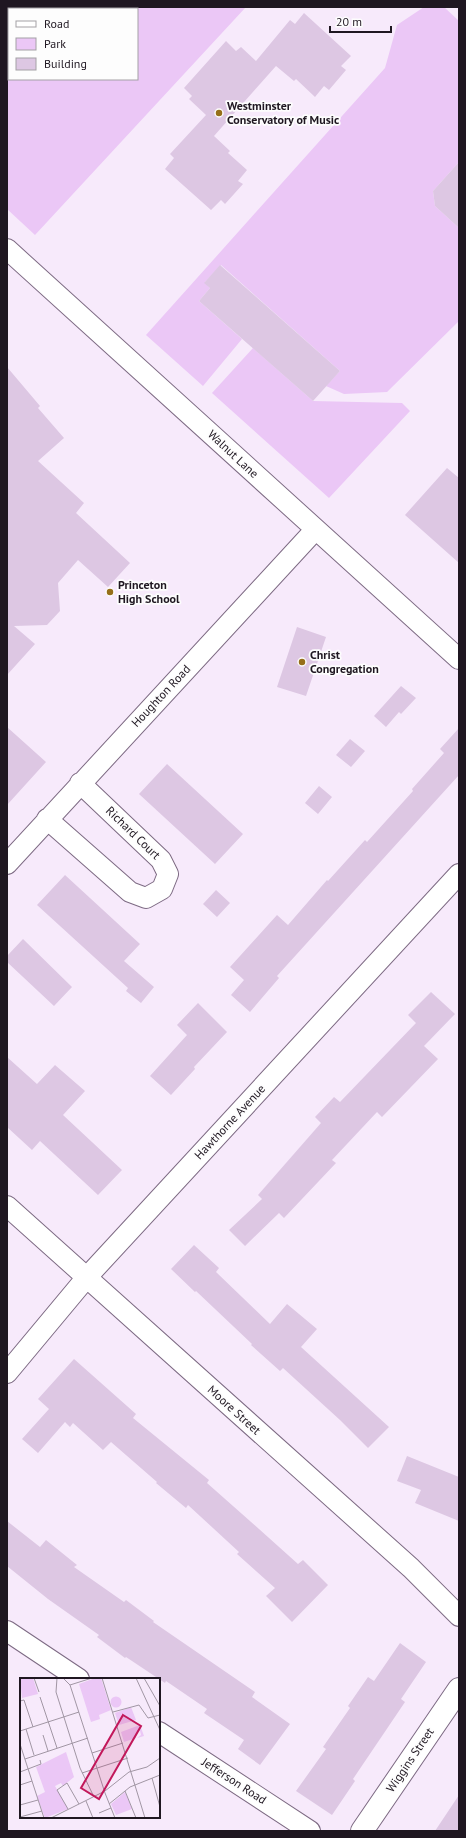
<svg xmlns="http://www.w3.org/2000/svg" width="466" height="1838" viewBox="0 0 466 1838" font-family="'PT Sans',sans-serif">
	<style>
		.green { fill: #ebc7f6; fill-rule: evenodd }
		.building { fill: #ddc7e3 }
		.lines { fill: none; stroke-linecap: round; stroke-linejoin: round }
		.minor-casing { stroke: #7d6a83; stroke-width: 22 }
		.tertiary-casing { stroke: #7d6a83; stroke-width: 24 }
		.minor { stroke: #fff; stroke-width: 20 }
		.tertiary { stroke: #fff; stroke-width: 22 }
		.poi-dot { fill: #966f19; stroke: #fdfdfd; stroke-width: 1.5 }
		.labels { text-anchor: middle; stroke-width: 3.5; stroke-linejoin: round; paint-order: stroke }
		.poi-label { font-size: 12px; font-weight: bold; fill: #1f1721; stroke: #fdfdfd; text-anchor: start }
		.street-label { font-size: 12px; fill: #1f1721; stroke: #fdfdfd }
		.inset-road { fill: none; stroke: #a196a4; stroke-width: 1 }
		.view { fill: #c2185b; fill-opacity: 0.15; stroke: #c2185b; stroke-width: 2 }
		.inset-edge { fill: none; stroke: #1f1721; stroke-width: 2 }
	</style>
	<rect width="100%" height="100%" fill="#f7eafb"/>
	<!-- green -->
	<path class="green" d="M7 7H246L35 235 7 209ZM9 9H137V79H9Z
		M424 7H444L459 21V162L433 191 435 206 459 228V321L387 392 344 394 326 386 340 371 221 265 205 282 210 288 199 301 242 339 203 386 146 335 385 68 397 25Z
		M253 348 313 401 402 403 410 411 329 498 212 393Z"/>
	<!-- building -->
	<path class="building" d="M304 13 351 56 341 66 346 70 329 90 324 86 315 97 296 79 294 81 276 66 214 136 230 151 228 153 247 170 238 181 243 184 225 204 221 200 211 210 165 169 174 158 170 154 206 115 189 99 192 96 184 88 226 41 236 51 241 47 256 61 290 20 295 24Z
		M459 162V228L435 206 433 191Z
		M220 265 340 371 313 401 199 301 210 288 204 283Z
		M7 367 40 406 38 408 64 438 38 461 84 503 76 513 130 563 108 587 78 560 58 583 60 611 47 625 14 626 35 644 7 675Z
		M447 468 459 478V563L405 515Z
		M297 627 326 637 306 696 277 687Z
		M401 686 416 698 401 714 399 712 386 727 374 716Z
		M7 727 46 762 7 805Z
		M459 728V775L277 976 279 978 250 1012 231 995 244 980 230 967 277 915 288 925 327 880 328 881 365 840 367 842 413 791 412 789 444 753 440 749Z
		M350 739 365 751 351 767 336 755Z
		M167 764 243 834 215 864 139 794Z
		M319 786 332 797 318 814 305 803Z
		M65 875 140 944 124 961 154 987 141 1003 126 991 128 988 37 905Z
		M216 890 230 903 217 917 203 904Z
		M23 939 72 987 54 1006 7 962V956Z
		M431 992 455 1014 424 1046 438 1059 382 1117 377 1112 332 1160 336 1163 284 1218 279 1213 245 1246 229 1230 262 1199 258 1195 321 1123 315 1117 334 1097 340 1102 416 1023 408 1015Z
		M198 1003 227 1032 194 1067 195 1069 171 1095 150 1076 187 1035 177 1025Z
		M7 1057 37 1084 55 1065 85 1091 63 1115 122 1170 98 1195 40 1141 32 1150 7 1127Z
		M194 1245 219 1268 216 1272 270 1324 287 1304 317 1329 301 1347 389 1427 368 1448 340 1420 283 1368 280 1371 251 1345 252 1344 196 1291 195 1292 171 1269Z
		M74 1359 136 1414 133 1418 209 1480 207 1483 259 1529 298 1564 303 1560 328 1585 292 1622 266 1596 275 1588 237 1554 239 1552 188 1505 186 1508 156 1483 157 1482 111 1442 103 1450 73 1423 70 1427 65 1422 38 1453 22 1439 49 1409 38 1399Z
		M407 1456 459 1477V1521L415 1503 421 1490 397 1481Z
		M7 1521 40 1547 46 1540 77 1565 74 1567 124 1602 126 1600 154 1621 153 1622 255 1692 252 1697 290 1724 260 1765 238 1749 244 1740 204 1713 207 1709 166 1681 165 1683 126 1657 125 1658 97 1637 99 1635 48 1599 7 1566Z
		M400 1643 426 1662 401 1699 405 1702 353 1779 355 1781 332 1815 296 1791 326 1749 323 1747 350 1708 348 1706 368 1677 374 1681Z
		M459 1795V1831H435Z"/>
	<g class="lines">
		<!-- minor casing -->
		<g class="minor-casing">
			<path id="minor" d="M7 249 459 659
				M47 819 130 892 146 898 162 889 168 874 161 860 80 783
				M7 864 315 530
				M7 1206 411 1568 459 1616
				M7 1373 87 1277 459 874
				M7 1631 79 1679
				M159 1732 310 1831"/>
		</g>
		<!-- tertiary casing -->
		<g class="tertiary-casing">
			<path id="tertiary" d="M362 1831 459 1689"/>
		</g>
		<!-- minor -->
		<use href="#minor" class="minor"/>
		<!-- tertiary -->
		<use href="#tertiary" class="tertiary"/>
	</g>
	<!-- markers -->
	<g class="poi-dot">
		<circle cx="219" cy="113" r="4"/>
		<circle cx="110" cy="592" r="4"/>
		<circle cx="302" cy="662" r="4"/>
	</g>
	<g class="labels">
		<!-- poi labels -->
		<g class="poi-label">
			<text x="227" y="110">Westminster<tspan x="227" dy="14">Conservatory of Music</tspan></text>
			<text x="118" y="589">Princeton<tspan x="118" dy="14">High School</tspan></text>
			<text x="310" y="659">Christ<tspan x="310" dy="14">Congregation</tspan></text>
		</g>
		<!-- street labels -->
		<g class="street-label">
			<text transform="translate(233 454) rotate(43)" y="4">Walnut Lane</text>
			<text transform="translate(161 696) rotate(-47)" y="4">Houghton Road</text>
			<text transform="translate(133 833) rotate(44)" y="4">Richard Court</text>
			<text transform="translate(230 1122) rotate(-47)" y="4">Hawthorne Avenue</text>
			<text transform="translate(234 1410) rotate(42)" y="4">Moore Street</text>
			<text transform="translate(410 1760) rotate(-56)" y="4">Wiggins Street</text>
			<text transform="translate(234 1781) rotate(33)" y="4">Jefferson Road</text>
		</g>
	</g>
	<!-- overview -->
	<g transform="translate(20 1678)">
		<rect width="140" height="140" fill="#f7eafb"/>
		<path d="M0 0H13L18 16 2 20ZM75 0H81L91 32 79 37 80 41 71 44 59 6ZM90.5 24a5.5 5.5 0 1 1 11 0a5.5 5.5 0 1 1-11 0ZM111 29 116 42 99 47 95 35ZM120 47 124 58 117 60 121 57 120 53 116 54V60L104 64 101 54ZM46 74 54 99 43 108 41 105 35 108 48 131 25 140 17 118 25 114 16 89ZM105 114 112 131 96 137 91 126Z" fill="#ebc7f6"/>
		<path class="inset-road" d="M14 0 19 14M37 0 36 14 60 90 74 119M43 0 50 7 85 115 95 140M82 0 125 140M116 0 140 52M124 0 140 28M50 7 72 0M20 19 37 70M0 23 4 22 13 49M93 34 119 27 128 40 140 37M6 51 14 77M0 53 59 34M23 57 28 73M0 66 24 140M72 75 103 65M5 81 68 60M0 94 21 86 20 82M62 95 108 80M132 100 140 129M0 107 12 103M105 113 116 140M66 123 73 140M89 126 110 109 140 97M0 127 18 122M48 131 37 112 47 105 59 126M79 135 91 130M0 139 22 133M31 140 85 113 109 94 127 89 140 80"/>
		<path class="view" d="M103 37 121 48 79 121 61 110Z"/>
		<rect width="140" height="140" class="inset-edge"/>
	</g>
	<!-- border -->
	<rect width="466" height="1838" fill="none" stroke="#1f1721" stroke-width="16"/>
	<!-- legend -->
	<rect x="8" y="8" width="130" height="72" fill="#fdfdfd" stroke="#a4a1a5"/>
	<rect x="16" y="21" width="20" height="6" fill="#ffffff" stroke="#a4a1a5"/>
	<text x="44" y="28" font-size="12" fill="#1f1721">Road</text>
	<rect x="16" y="38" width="20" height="12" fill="#ebc7f6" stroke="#a4a1a5"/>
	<text x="44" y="48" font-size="12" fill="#1f1721">Park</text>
	<rect x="16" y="58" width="20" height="12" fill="#ddc7e3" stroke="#a4a1a5"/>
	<text x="44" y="68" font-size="12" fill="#1f1721">Building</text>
	<!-- scale -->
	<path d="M330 26v6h61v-6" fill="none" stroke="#1f1721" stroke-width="2"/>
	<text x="336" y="26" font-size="12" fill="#1f1721" stroke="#fdfdfd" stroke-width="3" paint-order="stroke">20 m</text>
</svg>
